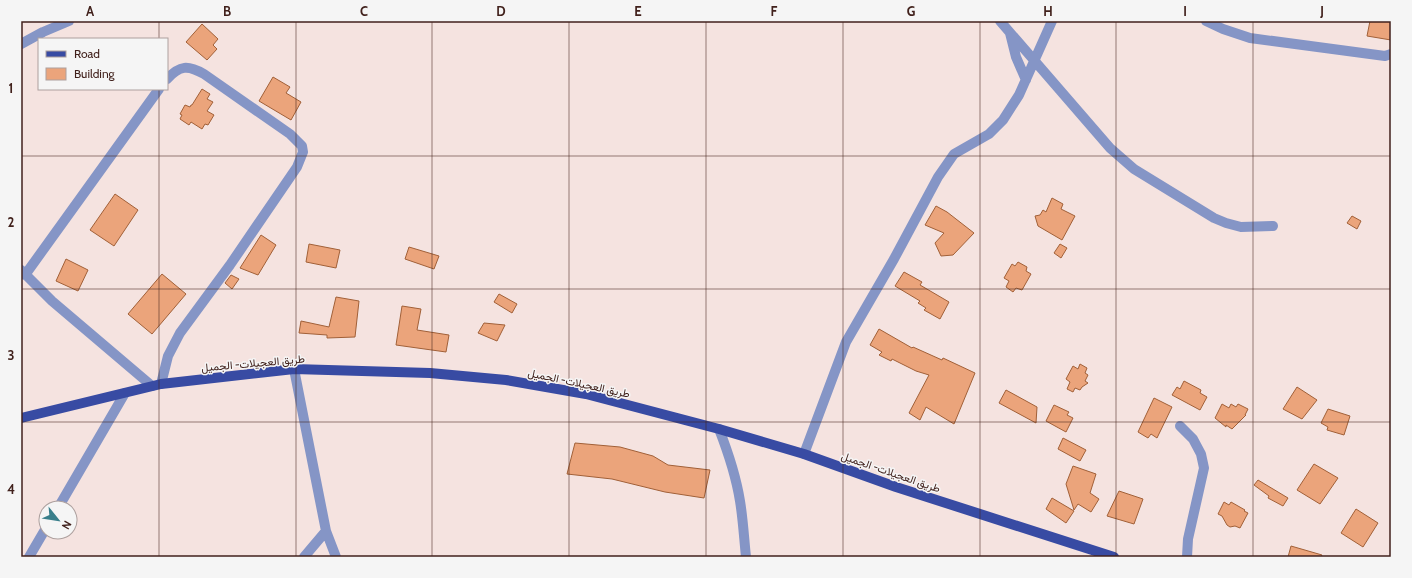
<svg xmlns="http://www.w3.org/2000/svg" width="1412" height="578" viewBox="0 0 1412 578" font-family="Cabin,Vazirmatn,sans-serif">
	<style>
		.building { fill: #eba47b; stroke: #a16038 }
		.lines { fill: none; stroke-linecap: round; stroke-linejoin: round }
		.minor { stroke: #8595c6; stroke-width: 10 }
		.primary { stroke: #384ba3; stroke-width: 10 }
		.grid { fill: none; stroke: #41211c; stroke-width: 1; stroke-opacity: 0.55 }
		.labels { text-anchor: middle; stroke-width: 3; stroke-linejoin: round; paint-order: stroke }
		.street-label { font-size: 11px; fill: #41211c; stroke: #f5f5f5 }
		.neatline { fill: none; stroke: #41211c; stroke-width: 1.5 }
		.grid-label { font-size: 13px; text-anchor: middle; font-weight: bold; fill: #41211c }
	</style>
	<rect width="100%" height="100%" fill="#f5e3e0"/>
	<!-- building -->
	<path class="building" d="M1370 21H1391V40L1367 36Z
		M202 24 218 39 213 45 217 49 207 60 186 42Z
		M273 77 290 87 286 93 301 102 291 120 259 101Z
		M202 89 210 94 207 99 213 102 207 111 214 115 208 125 205 124 202 129 191 122 189 125 180 119 182 115 180 114 185 105 190 107 191 105H192Z
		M115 194 138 210 114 246 90 230Z
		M1052 198 1063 204 1061 209 1075 216 1062 240 1038 226 1035 216 1040 215 1043 210 1046 212Z
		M936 206 947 212 974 233 953 255 941 256 935 243 944 233 925 225Z
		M1352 216 1361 221 1357 229 1347 223Z
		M261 235 276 245 258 275 240 268Z
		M309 244 340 250 336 268 306 262Z
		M1060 244 1067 248 1061 258 1054 253Z
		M409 247 439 256 434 269 405 259Z
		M66 259 88 270 78 291 56 281Z
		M1018 262 1027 267 1026 271 1031 274 1022 290 1016 288 1013 292 1006 287 1009 281 1004 278 1012 264 1015 266Z
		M904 272 922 282 920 285 949 302 940 319 924 310 926 308 918 303 920 301 895 286Z
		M162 274 186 294 152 334 128 314Z
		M231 275 239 279 232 289 225 283Z
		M499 294 517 304 512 313 494 302Z
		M336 297 359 301 355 337 327 338V335L299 333 301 321 329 327Z
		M402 306 421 309 417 330 449 335 446 352 396 345Z
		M484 323 505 325 497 341 478 333Z
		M879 329 912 348 913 347 942 360 943 358 975 373 954 424 926 407 920 420 909 413 929 375 916 371 892 359 891 361 879 355 882 352 870 345Z
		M1080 364 1087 368 1085 373 1088 375 1085 381 1088 383 1082 387 1080 390 1075 388 1073 392 1067 389 1070 382 1066 379 1073 366 1078 369Z
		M1184 381 1201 390 1200 393 1207 397 1200 410 1172 395 1177 387 1180 389Z
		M1297 387 1317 400 1302 419 1283 409Z
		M1006 390 1037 407 1036 423 999 403Z
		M1154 398 1172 407 1157 438 1151 434 1148 438 1138 432Z
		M1222 404 1229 408 1231 404 1236 407 1238 404 1248 409 1245 415H1246L1232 429 1226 425V427L1215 418Z
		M1054 405 1069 412 1067 415 1073 418 1066 432 1046 421Z
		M1328 409 1350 416 1344 435 1327 430 1328 427 1321 423Z
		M1063 438 1086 450 1080 461 1058 449Z
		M575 443 620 447 653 456 668 465 710 470 704 498 665 492 612 479 567 474Z
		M1314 464 1338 478 1320 504 1297 490Z
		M1073 466 1096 474 1090 493 1099 499 1091 512 1078 504 1074 510 1066 484Z
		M1258 480 1288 498 1283 506 1268 498 1269 496 1254 485Z
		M1119 491 1143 499 1134 524 1107 516Z
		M1052 498 1074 511 1066 523 1046 509Z
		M1224 502 1229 505 1231 502 1245 510 1244 511 1248 513 1240 528 1235 526 1230 527 1227 525 1222 516 1218 514Z
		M1356 509 1378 523 1363 547 1341 533Z
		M1291 546 1322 555 1321 557H1288Z"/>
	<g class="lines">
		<!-- minor -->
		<path class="minor" d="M1000 21 1110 148 1134 169 1214 218 1226 223 1241 227 1273 226
			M1206 21 1223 29 1250 38 1385 56 1391 54
			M1010 33 1016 57 1026 80
			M21 44 43 32 69 21
			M21 270 52 301 152 386
			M25 275 159 89
			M294 369 326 531 336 557
			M161 384 168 356 180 333 230 265 297 167 303 152 302 146 290 134 204 74C188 65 180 65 167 79
			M1180 426 1193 439 1201 454 1204 468 1188 539 1187 557
			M719 429C728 452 736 476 740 501 743 519 744 538 746 557
			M804 454 846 342 894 259 938 177 954 154 989 134 1003 120 1019 95 1052 21
			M58 508 125 393
			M29 557 46 528
			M304 557 326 531"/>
		<!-- primary -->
		<path class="primary" d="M21 418 161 384 294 369 430 373 506 380 586 394 719 429 804 454 896 487 1114 557"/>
	</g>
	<!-- grid -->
	<path class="grid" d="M159 21V39M296 21V557M432 21V557M569 21V557M706 21V557M843 21V557M980 21V557M1116 21V557M1253 21V557M159 89V557M21 156H1391M21 289H1391M21 422H1391"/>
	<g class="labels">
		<!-- street labels -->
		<g class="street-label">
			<text transform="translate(253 363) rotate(-5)" y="4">طريق العجيلات- الجميل</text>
			<text transform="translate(579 383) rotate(12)" y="4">طريق العجيلات- الجميل</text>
			<text transform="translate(891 472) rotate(19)" y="4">طريق العجيلات- الجميل</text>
		</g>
	</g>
	<!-- border -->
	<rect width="1412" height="578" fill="none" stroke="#f5f5f5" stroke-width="44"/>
	<!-- legend -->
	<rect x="38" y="38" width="130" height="52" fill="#f5f5f5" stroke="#ada09e"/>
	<rect x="46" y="51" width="20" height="6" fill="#384ba3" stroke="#ada09e"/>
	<text x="74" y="58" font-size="12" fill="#41211c">Road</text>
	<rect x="46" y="68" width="20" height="12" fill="#eba47b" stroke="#ada09e"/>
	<text x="74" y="78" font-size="12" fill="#41211c">Building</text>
	<!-- north arrow -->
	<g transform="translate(58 520) rotate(120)"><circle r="19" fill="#f5f5f5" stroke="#ada09e"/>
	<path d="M0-3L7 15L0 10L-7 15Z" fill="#397f8b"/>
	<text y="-6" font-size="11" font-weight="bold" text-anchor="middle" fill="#41211c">N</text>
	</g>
	<rect x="22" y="22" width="1368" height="534" class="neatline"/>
	<g class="grid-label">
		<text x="90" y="16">A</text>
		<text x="227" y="16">B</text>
		<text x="364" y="16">C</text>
		<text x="501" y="16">D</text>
		<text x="638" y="16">E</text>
		<text x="774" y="16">F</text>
		<text x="911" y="16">G</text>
		<text x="1048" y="16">H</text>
		<text x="1185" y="16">I</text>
		<text x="1322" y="16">J</text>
		<text x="11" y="93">1</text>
		<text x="11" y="227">2</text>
		<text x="11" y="360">3</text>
		<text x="11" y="494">4</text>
	</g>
</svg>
